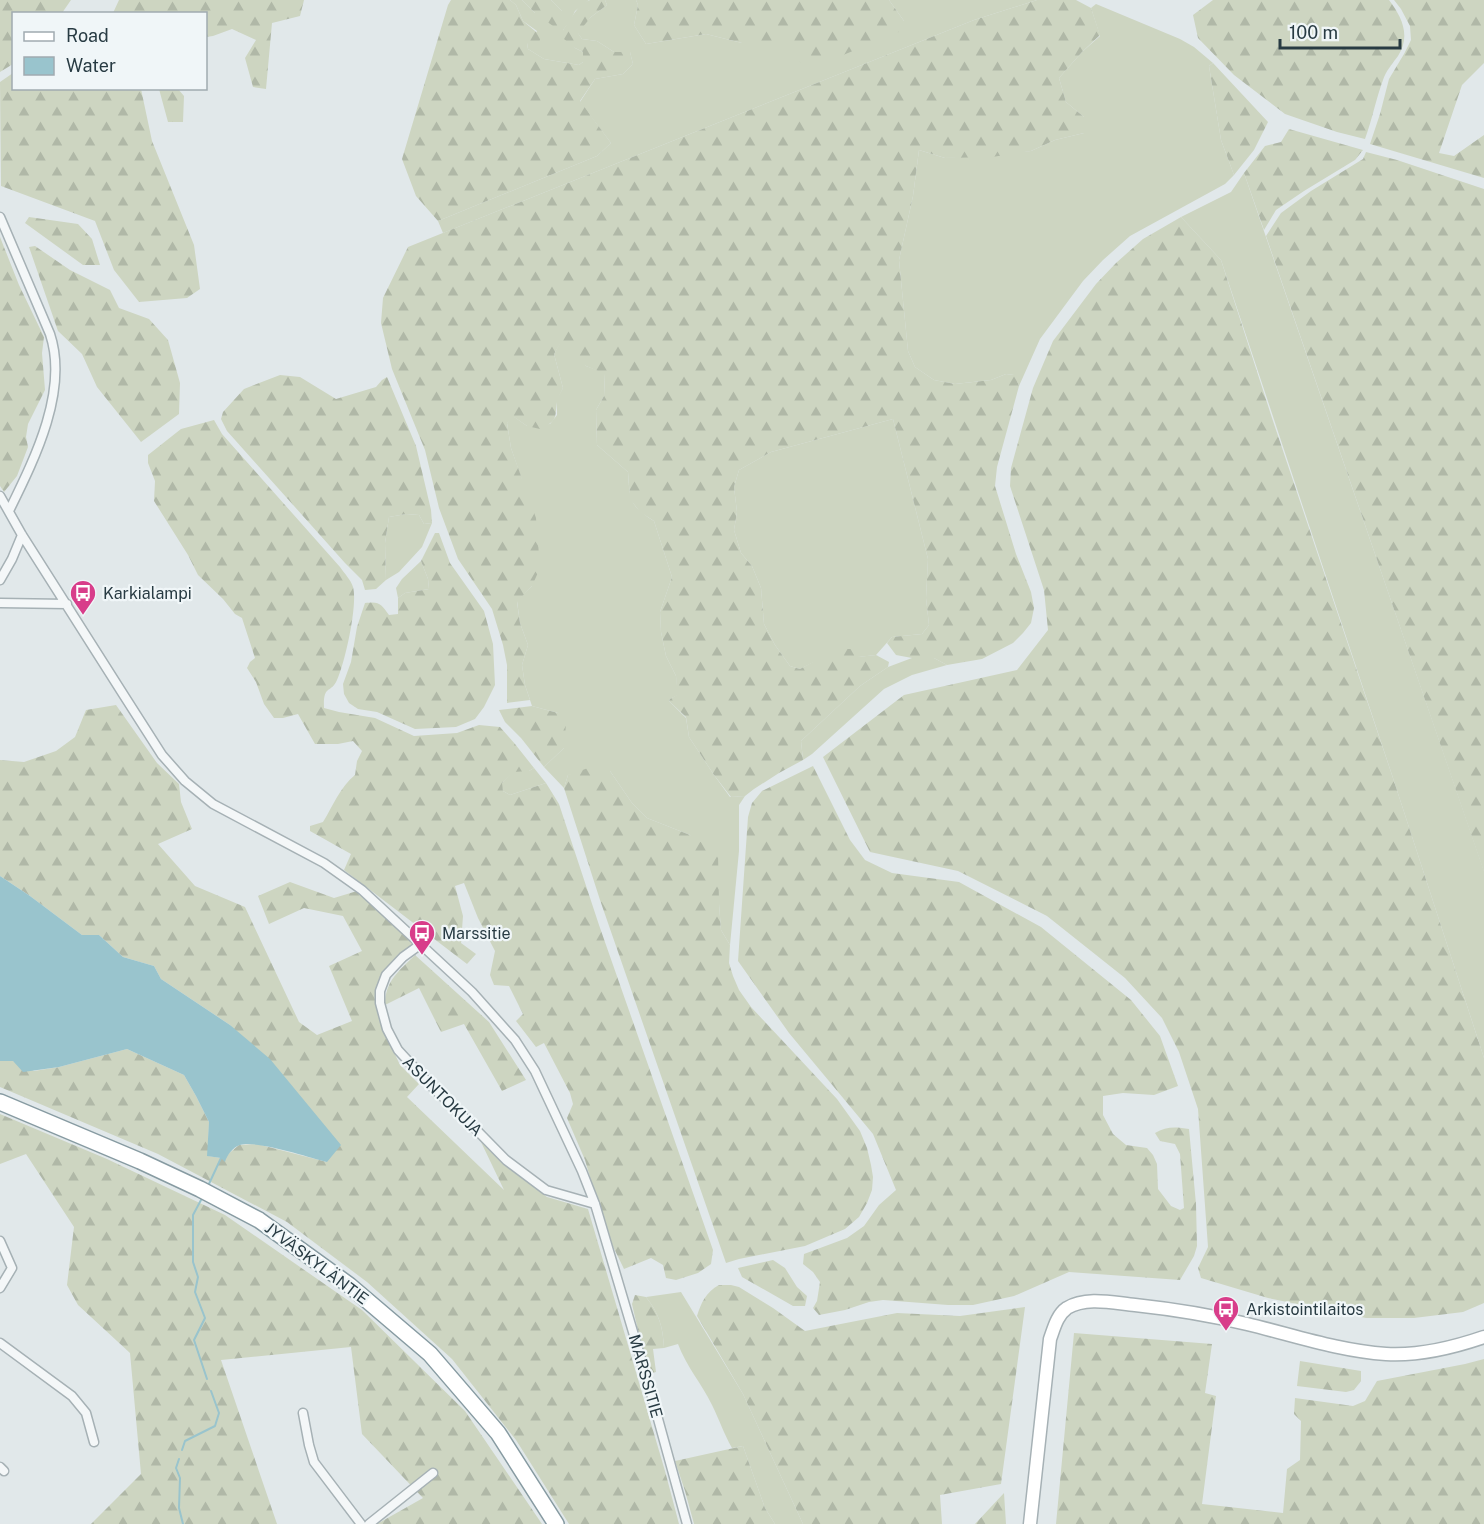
<svg xmlns="http://www.w3.org/2000/svg" width="1484" height="1524" viewBox="0 0 1484 1524" font-family="'Public Sans',sans-serif">
	<style>
		.grass { fill: #cdd5c1 }
		.forest { fill: url(#forest-firs) }
		.water { fill: #99c4cd }
		.lines { fill: none; stroke-linecap: round; stroke-linejoin: round }
		.stream { stroke: #99c4cd; stroke-width: 2 }
		.street-casing { stroke: #a6b1b5; stroke-width: 11 }
		.secondary-casing { stroke: #a6b1b5; stroke-width: 15 }
		.highway-casing { stroke: #879ba2; stroke-width: 18 }
		.street { stroke: #f4f7f8; stroke-width: 8 }
		.secondary { stroke: #fff; stroke-width: 12 }
		.highway { stroke: #fff; stroke-width: 15 }
		.labels { text-anchor: middle; stroke-width: 4.5; stroke-linejoin: round; paint-order: stroke }
		.poi-label { font-size: 16px; fill: #283b43; stroke: #f0f6f8; text-anchor: start }
		.street-label { font-size: 16px; fill: #283b43; stroke: #f0f6f8 }
	</style>
	<defs>
		<pattern id="forest-firs" width="22" height="20" patternUnits="userSpaceOnUse" patternTransform="scale(1.5)"><rect width="22" height="20" fill="#cdd5c1"/><path d="M5 1l3.5 6h-7zM16 11l3.5 6h-7z" fill="#b0b8a7"/></pattern>
	</defs>
	<rect width="100%" height="100%" fill="#e1e8ea"/>
	<!-- grass -->
	<path class="grass" d="M510 0H522L535 13 562 11 551 0H589L575 11 571 20 563 30 575 48 583 52V62L579 65 544 59 528 49 527 43 532 42 537 31 523 21 516 5Z
		M605 0H636L638 5 634 25 646 44 706 34 742 43H784L904 21 889 0H1037L974 20 443 233 438 221 597 156 611 143 580 102 595 79 623 74 633 64 630 52H614L597 41 582 39 577 32 591 17 607 5Z
		M1096 4 1180 39 1194 47 1213 63 1209 66 1221 140 1234 175 1225 184 1130 236 1103 260 1083 281 1040 339 1019 386 1014 375 1006 374 991 380 955 384 934 380 915 367 908 351 899 260 913 196 919 150 945 158 1031 151 1055 140 1084 133V117L1066 102 1059 78 1082 52 1100 36 1091 8Z
		M1244 173 1484 871V1058L1392 775 1221 260 1181 217 1231 192Z
		M560 343 586 366 605 373 604 396 596 410 597 445 628 472C630 500 629 505 654 521L672 577 660 612 661 632 666 656 676 676 678 695 670 699 669 701 686 718 689 737 714 775 730 797 745 796 739 805V851L730 945 721 930 719 904 690 835 647 818 632 803 610 771 568 775 564 788 544 767 564 748 558 713 532 706 525 685 522 665 528 645 520 623 517 601 532 586 522 480 511 448 507 423 513 416 527 426 550 424 557 415V399L563 388 554 354Z
		M893 419 928 559 926 598 929 625 922 634 892 637 876 655 814 662 800 669 790 666 775 645 764 624 761 588 752 566 741 553 734 530 737 512 734 487 739 470 771 452Z
		M406 514 419 515 424 524 432 523 422 547 399 572 386 580 385 543 389 517Z
		M421 561 428 579 429 589 405 593 398 598 396 588 402 579Z
		M912 658H934L947 665 912 675 884 689 812 754 803 760 801 741 860 686 888 667Z
		M534 768 546 783 510 795 503 791 501 784 513 771H529Z
		M681 1292 743 1394 803 1524H775L765 1508 743 1446 732 1448C724 1434 719 1419 712 1405 702 1384 686 1366 678 1344L664 1348C663 1327 659 1313 646 1297Z"/>
	<!-- forest -->
	<path class="forest" d="M0 0H71L62 13 14 14 13 64 0 72Z
		M119 0H304L300 16 272 23 266 89 253 87 245 58 256 40 232 29 213 36 206 37V14L113 13Z
		M451 0H510L516 5 523 21 541 36 539 43H527L528 49 544 59 579 65 583 62V52L575 48 564 39 563 30C571 20 577 4 590 0 594 0 601 0 605 0L607 5 591 17 578 33 582 39 597 41 614 52H630L633 64 623 74 595 79 580 101 611 143 597 156 438 221 416 196 402 159 448 5Z
		M522 0H551L562 11 564 21 559 26H553L535 13Z
		M636 0H889L904 21 901 31 807 70 784 43H742L706 34 646 44 634 25 638 5Z
		M1037 0H1076L1091 8 1100 35 1082 52 1059 78 1066 102 1084 117 1088 124 1084 133 1055 140 1031 151 992 157 945 158 919 150 913 196 899 260 908 351 915 367 934 380 955 384 991 380 1006 374 1015 375 1019 386 997 467 995 486 1016 554 1031 592 1034 608 1031 623 1023 633 1013 643 982 659 947 665 934 658H912L896 655 887 643 892 637 922 634 929 625 926 598 928 559 893 419 771 452 739 470 734 487 737 512 734 530 741 553 752 566 761 588 764 624 775 645 790 666 800 669 837 649H851L857 657 876 655 889 662 888 667 860 686 801 741 803 760 779 773 754 789 745 796 731 797 714 775 689 737 686 717 669 701 670 699 677 695 676 676 666 656 661 632 660 612 672 577 654 521 640 512 630 499 628 472 597 445 596 410 604 396 605 374 586 366 569 356 560 344 554 354 563 388C561 393 558 397 557 402 555 419 557 421 540 429L527 426 514 417 507 423 511 448 536 518 540 568 532 586 517 602 520 623 528 645 522 665 525 685 530 700 507 703V665L503 645 492 609 458 559 439 508 425 450 392 369 381 323 383 298 408 247 974 20Z
		M1213 0H1389C1402 17 1411 36 1398 56 1392 64 1386 71 1383 80 1376 99 1372 120 1365 139L1337 132 1285 114 1234 75 1198 38 1193 15Z
		M1394 0H1484V63L1462 85 1439 153 1454 156 1484 135V178L1370 144 1380 114 1389 79 1404 54 1411 40 1410 26 1401 9Z
		M1213 63 1268 122 1254 150 1234 175 1221 140 1209 66Z
		M13 73 14 88 141 89 152 141 194 245 200 289 187 298 139 302 114 270 95 221 1 186 0 82Z
		M159 89H178L184 96 183 122H168Z
		M1289 129 1363 150 1355 160 1304 191 1276 210 1264 230 1244 173 1265 146 1281 142Z
		M1366 152 1397 160 1484 189V872L1266 236 1281 213 1311 191 1363 159Z
		M29 217 78 224 92 239 100 265H83L25 223Z
		M1181 217 1221 260 1272 418 1392 775 1484 1058V1303L1463 1312 1414 1318H1366L1268 1298 1201 1278 1198 1268 1208 1247 1198 1109 1179 1052 1162 1018 1125 978 1047 916 958 871 870 852 823 757 904 695 1017 670 1048 630 1044 590 1010 486 1011 468 1033 388 1053 341 1096 284 1116 263 1143 239Z
		M0 237 19 285 44 337 42 353 45 390 28 424 26 437 28 447 17 476 4 492 0 486Z
		M35 246 70 270 110 290 119 308 149 319 168 340 180 383 179 414 141 442 97 387 82 354 58 331 29 247Z
		M280 375 300 377 336 399 376 387 382 380 387 377 416 446 431 510 432 523 424 524 419 515 406 514 389 517 385 543 386 580 376 589 365 590 362 580 345 563 227 431 221 419 223 412 244 389Z
		M214 420 222 434 340 567C344 573 351 580 353 587 358 604 345 663 337 680 331 694 323 684 324 708L339 712 375 718 414 736 457 733 479 725 500 727 515 744 534 768 529 771 513 772 502 783 503 791 510 795 546 783 559 804 599 925 713 1250 711 1264 698 1273 676 1280 666 1278 663 1265 651 1258 624 1269 606 1232 585 1160 567 1118 573 1104 570 1093 544 1043 536 1047 516 1021 523 1014 509 986 494 985 490 975 495 951 478 918 464 883 455 886 463 916 461 943 476 954 467 964 344 870 351 854 310 831V826L323 822C333 806 340 787 355 775L357 761 362 751 353 741 338 744H315L298 714 283 718H274L264 704 256 682 247 668 250 662 255 658 242 618 235 614 223 599 198 575 188 555 154 501 155 481 148 463V455L181 429Z
		M435 533H439L450 563 484 611 493 644 495 685 484 707 475 719 456 727 415 729 377 712 358 709 349 703 344 694 343 684 351 662 357 627 365 603C380 601 381 604 389 615L398 614V598L405 593 429 589 428 579 421 561Z
		M116 705 157 763 179 784 181 802 192 829 158 844 195 886 245 907 299 1022 317 1035 352 1021 329 966 362 951 343 916 304 908 269 924 258 896 290 882 334 898 357 891 413 944 381 975 375 994 384 1031 400 1065 419 1084 407 1097 504 1190 481 1142 504 1165 547 1197 588 1209 665 1471 679 1524H569L516 1440 452 1359 367 1282 287 1222 158 1154 0 1087V1061H13L34 1071 59 1067 127 1049 184 1075 196 1096 209 1122 208 1156 221 1158 227 1155 239 1145 257 1144 327 1162 230 1025 161 979 154 966 123 957 99 935H82L30 896 0 876V760L24 762 56 751 75 737 86 710Z
		M532 706 558 713 566 724 564 748 544 767 521 738 505 722 499 710Z
		M813 766 850 840 865 860 892 873 959 882 1041 927 1131 1000 1160 1036 1178 1086 1154 1095 1123 1093 1103 1096V1115L1113 1134 1126 1145 1147 1148 1153 1155 1157 1164 1158 1189 1171 1206 1180 1210 1184 1208 1180 1154 1175 1144 1160 1141 1155 1133C1166 1126 1177 1127 1189 1129L1196 1204 1197 1246 1194 1256 1180 1280 1069 1272 1014 1296 973 1305H948L883 1300 869 1302 845 1310 819 1315 813 1308 817 1301 820 1282 813 1272 803 1264 804 1254 847 1238 864 1226 879 1205 896 1190 873 1134 789 1033 738 961 748 817 752 803 762 791Z
		M591 767 610 771 632 803 647 818 690 835 718 853 719 904 721 930 730 945 729 963 733 976 739 990 751 1007 837 1099 860 1131 867 1148 871 1165 873 1177 872 1190 867 1203 859 1217 845 1229 805 1246 739 1259 726 1263 600 900 564 788 568 775Z
		M415 955 489 1022 526 1080 502 1091 464 1024 441 1032 419 988 385 1005C385 981 399 971 415 955Z
		M0 1114 107 1159 225 1215 362 1310 465 1411 542 1524H377L423 1498 362 1434 351 1347 221 1360 277 1524H91L141 1474 130 1353 78 1305 67 1285 74 1227 26 1154 0 1164Z
		M773 1260 785 1268 797 1287 807 1296 805 1306H793L742 1277 738 1268Z
		M719 1285H731L739 1287 773 1308 805 1331 897 1313 960 1316 1025 1307 1001 1484 940 1495 942 1524H803L743 1394 697 1316C701 1303 706 1292 719 1285Z
		M635 1295 646 1297C659 1313 663 1327 664 1348L653 1349 656 1372 648 1374 632 1304Z
		M1074 1333 1212 1344 1205 1393 1216 1396 1202 1504 1283 1513 1287 1469 1300 1460 1301 1421 1294 1414 1295 1398 1353 1406 1365 1401 1377 1381 1465 1364 1484 1359V1524H1056Z
		M1300 1361 1361 1371V1381L1354 1390 1346 1392 1297 1386Z
		M743 1446 765 1508 775 1524H694L685 1491 675 1461Z
		M1004 1493 1006 1524H975Z"/>
	<!-- water -->
	<path class="water" d="M0 876 30 896 82 935H99L123 957 154 966 161 979 230 1025 270 1059 341 1145 327 1162C308 1157 257 1140 240 1145 233 1147 227 1155 225 1162L221 1158 207 1156 209 1122 196 1096 184 1075 127 1049 59 1067 23 1072 13 1061H0Z"/>
	<g class="lines">
		<!-- stream -->
		<path class="stream" d="M208 1186 221 1158
			M201 1200 193 1215V1262L198 1277 195 1292 205 1318 194 1340 207 1379
			M182 1450 185 1441 215 1426 219 1413 211 1391
			M179 1459 176 1468 180 1478 179 1508 183 1524"/>
		<!-- street casing -->
		<g class="street-casing">
			<path id="street" d="M0 217 50 334C69 391 34 460 9 511
				M0 496 22 535 123 694 162 755 185 781 213 804 324 863 362 890 472 992 515 1040 535 1071 582 1171 595 1204 647 1379 687 1524
				M0 580 12 559 22 535
				M0 603 67 604
				M421 944 403 957 386 975 380 991V1003L387 1029 398 1050 435 1090 453 1106 506 1160 546 1190 595 1204
				M0 1241 12 1268 0 1288
				M0 1343 72 1396 86 1413 94 1442
				M303 1413 309 1445 314 1462 361 1524
				M0 1467 4 1471
				M369 1524 433 1473"/>
		</g>
		<!-- secondary casing -->
		<g class="secondary-casing">
			<path id="secondary" d="M1030 1524 1050 1339C1054 1328 1057 1315 1067 1308 1086 1296 1114 1303 1135 1305 1172 1309 1210 1315 1247 1324 1293 1335 1339 1351 1386 1354 1419 1356 1452 1348 1484 1337"/>
		</g>
		<!-- highway casing -->
		<g class="highway-casing">
			<path id="highway" d="M0 1102 140 1161 200 1189 259 1220 349 1285 430 1354 498 1433 556 1524"/>
		</g>
		<!-- street -->
		<use href="#street" class="street"/>
		<!-- secondary -->
		<use href="#secondary" class="secondary"/>
		<!-- highway -->
		<use href="#highway" class="highway"/>
	</g>
	<!-- icons -->
	<defs>
		<g id="bus-pin" transform="scale(1.35)"><path d="M0 17L-7.5 6A9.5 9.5 0 1 1 7.5 6Z" fill="#d83d8a" stroke="#f0f6f8"/><path d="M-5-6H5V4H4V6H2V4H-2V6H-4V4H-5ZM-3.5-4V0h7V-4ZM-3.5 1.2v1.5H-2V1.2ZM2 1.2v1.5H3.5V1.2Z" fill="#fff"/></g>
	</defs>
	<g fill-rule="evenodd">
		<use href="#bus-pin" x="83" y="593"/>
		<use href="#bus-pin" x="422" y="933"/>
		<use href="#bus-pin" x="1226" y="1309"/>
	</g>
	<g class="labels">
		<!-- poi labels -->
		<g class="poi-label">
			<text x="103" y="599">Karkialampi</text>
			<text x="442" y="939">Marssitie</text>
			<text x="1246" y="1315">Arkistointilaitos</text>
		</g>
		<!-- street labels -->
		<g class="street-label">
			<text transform="translate(443 1096) rotate(45)" y="6">ASUNTOKUJA</text>
			<text transform="translate(317 1263) rotate(37)" y="6">JYVÄSKYLÄNTIE</text>
			<text transform="translate(646 1376) rotate(74)" y="6">MARSSITIE</text>
		</g>
	</g>
	<!-- legend -->
	<rect x="12" y="12" width="195" height="78" fill="#f0f6f8" stroke="#a0abb0" stroke-width="1.5"/>
	<rect x="24" y="32" width="30" height="9" fill="#ffffff" stroke="#a0abb0" stroke-width="1.5"/>
	<text x="66" y="42" font-size="18" fill="#283b43">Road</text>
	<rect x="24" y="57" width="30" height="18" fill="#99c4cd" stroke="#a0abb0" stroke-width="1.5"/>
	<text x="66" y="72" font-size="18" fill="#283b43">Water</text>
	<!-- scale -->
	<path d="M1280 39v9h120v-9" fill="none" stroke="#283b43" stroke-width="3"/>
	<text x="1289" y="39" font-size="18" fill="#283b43" stroke="#f0f6f8" stroke-width="4.5" paint-order="stroke">100 m</text>
</svg>
